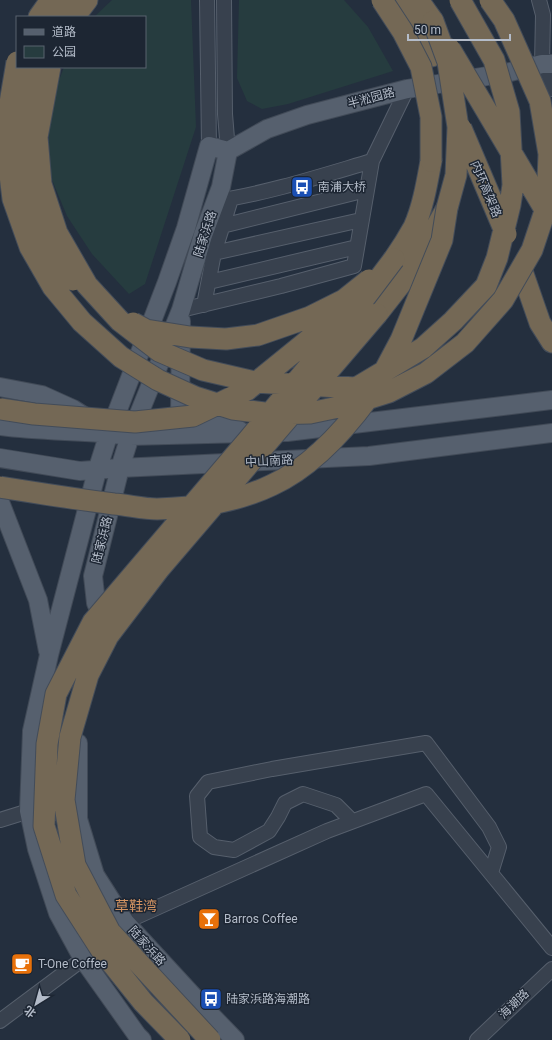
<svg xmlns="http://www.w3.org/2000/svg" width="552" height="1040" viewBox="0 0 552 1040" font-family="Roboto,'Noto Sans SC',sans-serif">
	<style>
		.park { fill: #263c3f }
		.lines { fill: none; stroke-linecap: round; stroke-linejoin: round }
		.minor-casing { stroke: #565f6c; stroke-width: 16 }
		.major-casing { stroke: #414a57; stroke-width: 20 }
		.highway-casing { stroke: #434c59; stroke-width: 23 }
		.minor { stroke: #38414e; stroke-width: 14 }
		.major { stroke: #56606e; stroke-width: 18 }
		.highway { stroke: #746855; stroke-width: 21 }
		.highway-bridge-casing { stroke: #434c59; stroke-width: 23; stroke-linecap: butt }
		.highway-bridge { stroke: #746855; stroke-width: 21 }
		.labels { text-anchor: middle; stroke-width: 3; stroke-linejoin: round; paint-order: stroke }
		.street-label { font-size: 12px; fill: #b4bcc9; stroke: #1d2633 }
		.poi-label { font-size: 12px; fill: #b4bcc9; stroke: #1d2633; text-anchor: start }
		.quarter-label { font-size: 14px; fill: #d59563; stroke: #1d2633 }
	</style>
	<rect width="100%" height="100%" fill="#242f3e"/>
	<!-- park -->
	<path class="park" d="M112 0H191L196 127 145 284 129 294 92 254 67 216 50 175 48 110 64 67H145V17H94Z
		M239 0H344L368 27 393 71 288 104 262 109 247 101 237 78Z"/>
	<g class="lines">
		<!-- minor casing -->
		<g class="minor-casing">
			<path id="minor" d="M207 0 209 146
				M224 0 225 114 228 151
				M539 0 543 15 542 64 552 89
				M216 201C269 193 321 176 372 161
				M222 226 366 190
				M214 253 361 220
				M209 282 357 247
				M204 305 214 253 231 199
				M181 310 281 286 354 266 372 161 407 89
				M0 820 29 811
				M352 821 336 805 303 794 285 803 278 817 269 831 234 850 214 847 200 837 197 796 208 782 272 769 426 743 489 827 499 847 491 873
				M118 928 125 922 327 831 426 794 552 948
				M0 1021 91 953
				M477 1040 552 969"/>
		</g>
		<!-- major casing -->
		<g class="major-casing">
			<path id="major" d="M0 387 42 395 73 409 87 418
				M180 416 181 321
				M187 417H209L239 430
				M0 426C43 432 87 430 130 436L287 432 552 400
				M0 458 80 471 120 468 369 456 552 433
				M0 502 38 600 48 651
				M104 625V620L96 603 93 576 120 468 130 436 181 310 203 235 221 187 228 151
				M78 743V819L95 875 125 922 206 1010 235 1040
				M142 1040 137 1035 83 959 58 913 37 849 29 811 32 731 49 655 97 471 109 433 167 282 186 228 209 146 228 151 267 129 307 115 407 89 506 73 542 64H552"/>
		</g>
		<!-- highway casing -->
		<g class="highway-casing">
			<path id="highway" d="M395 0 432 56
				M418 0 433 21
				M39 17 51 0
				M56 17 67 0
				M74 17 87 0
				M394 259C401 249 408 238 414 227 423 207 427 183 431 161
				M523 274 540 323 552 342
				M377 314 406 277 425 247 447 208"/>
		</g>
		<!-- minor -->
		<use href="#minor" class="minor"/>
		<!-- major -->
		<use href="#major" class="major"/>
		<!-- highway -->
		<use href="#highway" class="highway"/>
		<!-- highway-bridge casing -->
		<g class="highway-bridge-casing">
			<path id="highway-bridge" d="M382 0 403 32 421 67 431 117V161
				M450 49 547 213
				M17 62 9 109 7 151 13 199 30 247 53 287 82 322 121 357 158 380 195 397 233 409 272 414 310 413 348 405 389 392 426 373 465 343 503 300 532 250 547 205 549 154 540 101 504 20 490 0
				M35 67 29 86 22 139 32 206 50 252 73 280
				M50 67 37 137 41 184 57 233 87 285 120 321 159 351 203 370 255 382 356 388 423 348 453 321 486 286 497 258 510 205 513 185 509 112 494 60 460 0
				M461 128 506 234
				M133 323 146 330 190 337 226 339 258 335 310 317 344 300 369 280
				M384 372 401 340 442 240 447 208 456 175 458 127 448 62 433 21
				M0 409 34 414 135 422 193 416 247 390 305 343 343 310
				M0 487C38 493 76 499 114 504 128 505 143 509 157 509 195 508 237 502 272 485 311 467 343 432 368 398
				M180 1040 143 1002 102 951 66 895 44 826 47 744 56 694 93 622 249 439 354 312 394 259
				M210 1040 110 932 75 865 64 800 70 737 88 675 108 636 159 569 377 314"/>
		</g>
		<!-- highway-bridge -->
		<use href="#highway-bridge" class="highway-bridge"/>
	</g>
	<!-- icons -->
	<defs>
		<g id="bus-square" transform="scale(1.15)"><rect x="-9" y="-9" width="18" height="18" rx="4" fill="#1a4fb4" stroke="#1d2633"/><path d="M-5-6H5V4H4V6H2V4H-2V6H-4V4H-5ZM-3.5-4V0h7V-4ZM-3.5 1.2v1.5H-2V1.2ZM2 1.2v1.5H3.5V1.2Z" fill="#fff"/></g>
		<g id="bar-square" transform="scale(1.15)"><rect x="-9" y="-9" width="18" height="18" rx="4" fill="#e8710a" stroke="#1d2633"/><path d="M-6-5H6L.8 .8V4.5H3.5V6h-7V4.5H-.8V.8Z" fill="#fff"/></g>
		<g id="cafe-square" transform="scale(1.15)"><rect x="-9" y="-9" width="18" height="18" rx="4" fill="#e8710a" stroke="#1d2633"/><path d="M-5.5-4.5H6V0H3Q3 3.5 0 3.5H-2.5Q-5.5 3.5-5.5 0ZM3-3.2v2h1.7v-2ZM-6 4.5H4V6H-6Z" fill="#fff"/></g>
	</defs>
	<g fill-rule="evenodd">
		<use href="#bus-square" x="302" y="187"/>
		<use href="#bar-square" x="209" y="919"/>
		<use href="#cafe-square" x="22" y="964"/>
		<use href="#bus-square" x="211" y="999"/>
	</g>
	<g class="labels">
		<!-- street labels -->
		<g class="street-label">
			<text transform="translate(371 98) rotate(-15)" y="4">半淞园路</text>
			<text transform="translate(486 189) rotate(67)" y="4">内环高架路</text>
			<text transform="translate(205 234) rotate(-72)" y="4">陆家浜路</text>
			<text transform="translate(269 461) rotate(-3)" y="4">中山南路</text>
			<text transform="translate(102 540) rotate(-76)" y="4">陆家浜路</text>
			<text transform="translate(147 946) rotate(48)" y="4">陆家浜路</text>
			<text transform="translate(514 1004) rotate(-44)" y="4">海潮路</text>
		</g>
		<!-- poi labels -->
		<g class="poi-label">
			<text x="318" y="191">南浦大桥</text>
			<text x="224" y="923">Barros Coffee</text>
			<text x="38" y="968">T-One Coffee</text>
			<text x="226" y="1003">陆家浜路海潮路</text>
		</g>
		<!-- quarter labels -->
		<g class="quarter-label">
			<text x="136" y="911">草鞋湾</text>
		</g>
	</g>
	<!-- legend -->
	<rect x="16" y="16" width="130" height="52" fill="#1d2633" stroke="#59626f"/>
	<rect x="24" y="29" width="20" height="6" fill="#56606e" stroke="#59626f"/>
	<text x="52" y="36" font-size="12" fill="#b4bcc9">道路</text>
	<rect x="24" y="46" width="20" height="12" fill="#263c3f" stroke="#59626f"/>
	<text x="52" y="56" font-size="12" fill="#b4bcc9">公园</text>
	<!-- north arrow -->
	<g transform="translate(36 1004) rotate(217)" stroke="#1d2633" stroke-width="3" paint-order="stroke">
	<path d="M0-3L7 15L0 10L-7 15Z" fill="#b4bcc9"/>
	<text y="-6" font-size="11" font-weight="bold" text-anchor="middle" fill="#b4bcc9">北</text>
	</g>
	<!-- scale -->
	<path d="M408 34v6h102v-6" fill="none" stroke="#b4bcc9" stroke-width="2"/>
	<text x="414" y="34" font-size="12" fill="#b4bcc9" stroke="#1d2633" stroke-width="3" paint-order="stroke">50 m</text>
</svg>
